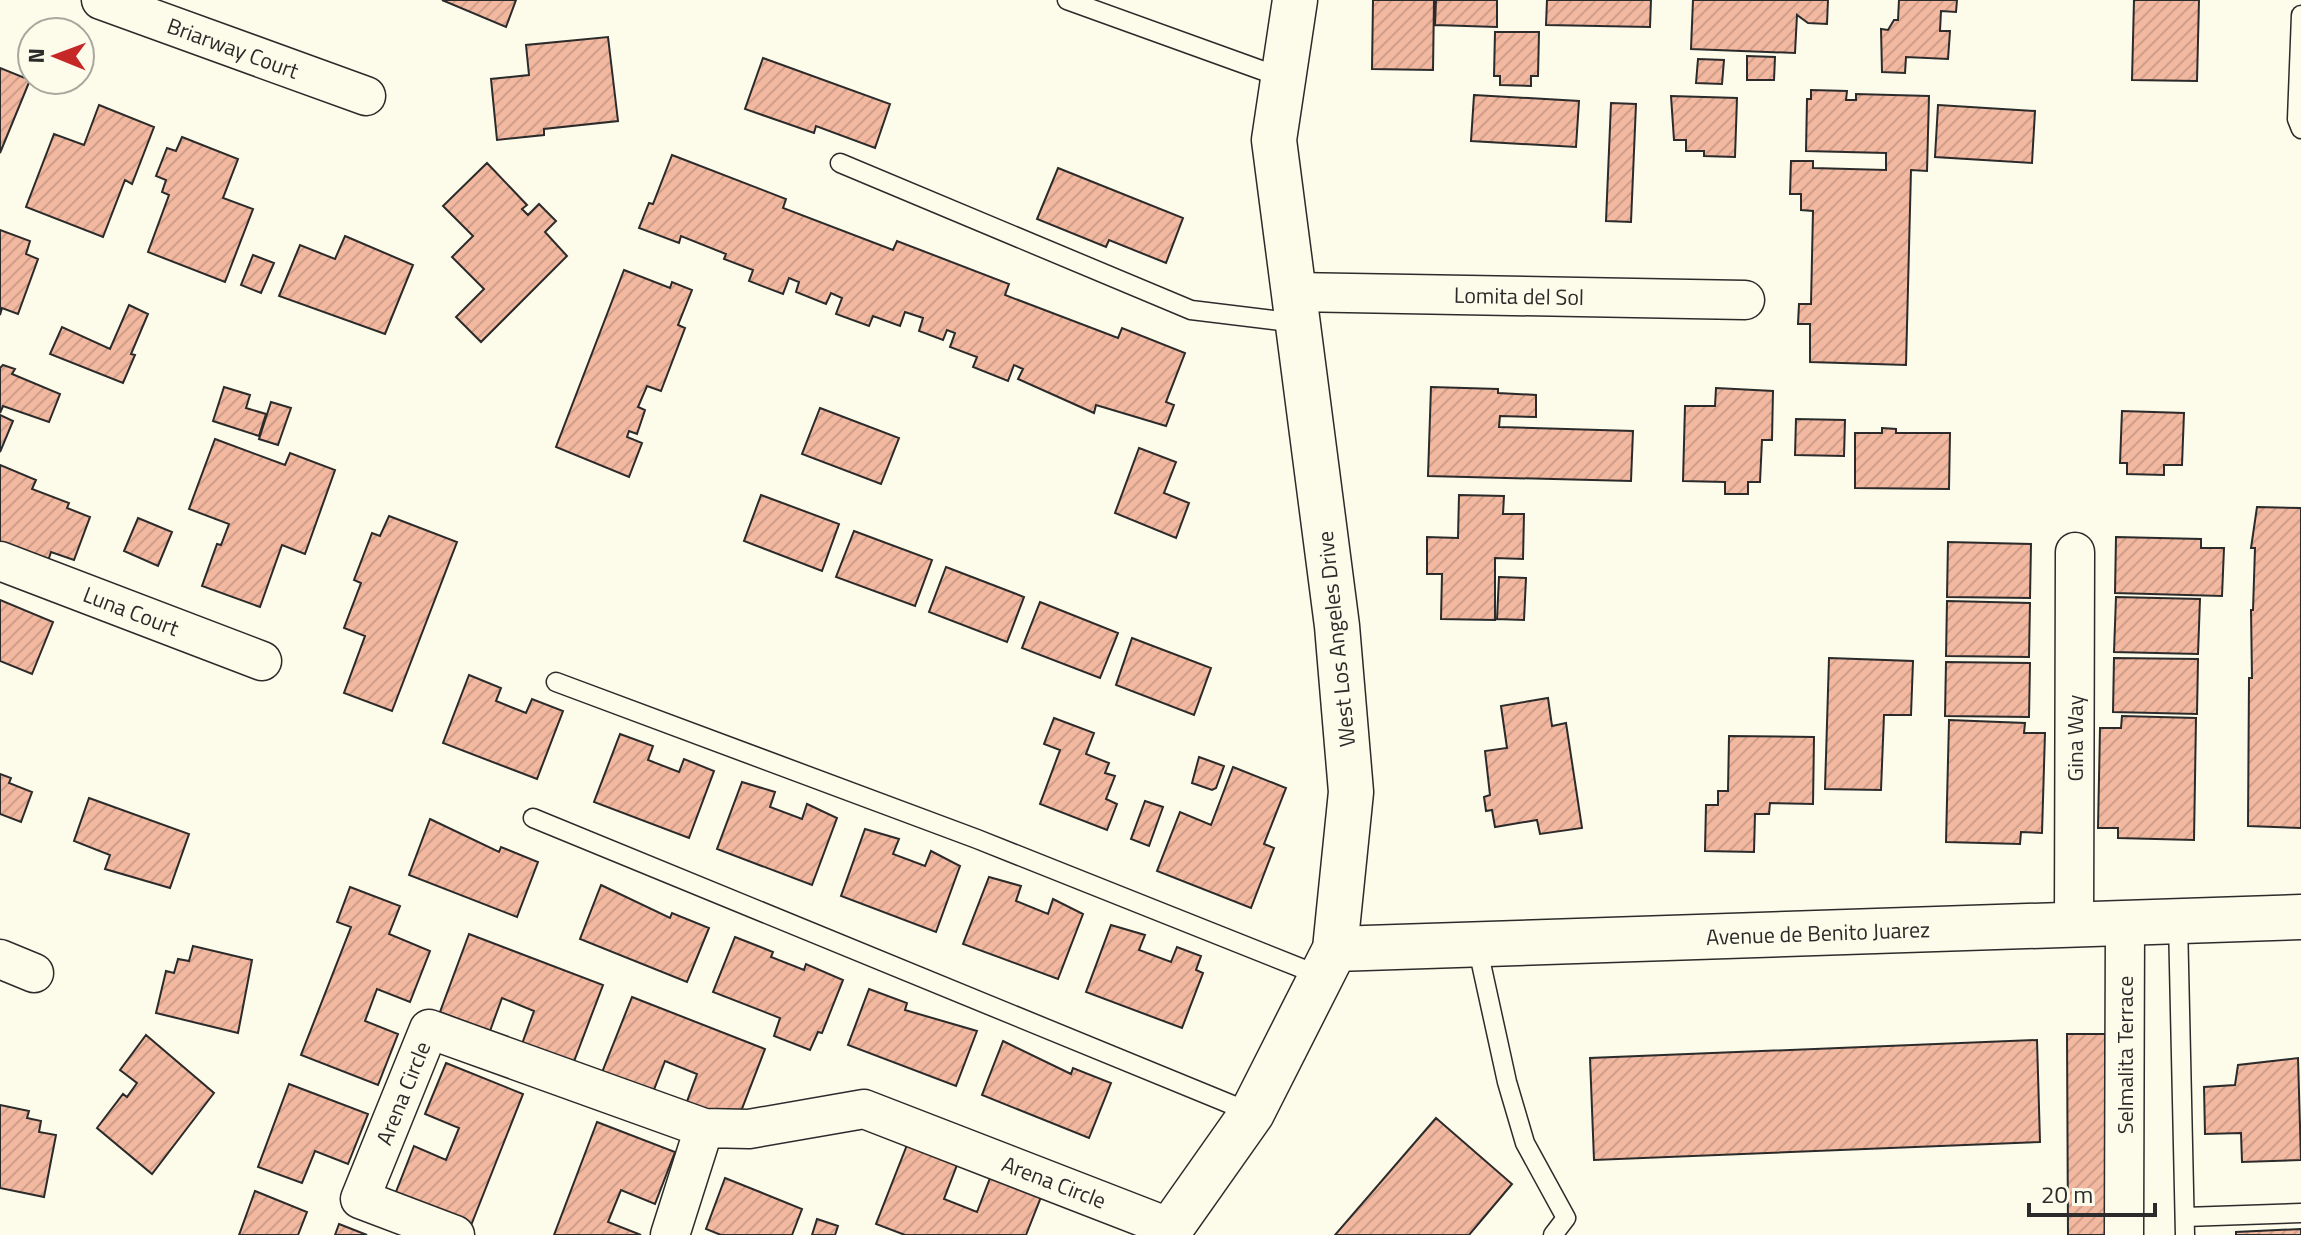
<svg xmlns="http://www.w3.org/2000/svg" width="2301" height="1235" viewBox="0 0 2301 1235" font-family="'Titillium Web',sans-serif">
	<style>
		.building { fill: url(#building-hatch); stroke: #2b2b2b; stroke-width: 2 }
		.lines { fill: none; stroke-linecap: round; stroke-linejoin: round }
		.service-casing { stroke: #2b2b2b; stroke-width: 21 }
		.minor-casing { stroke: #2b2b2b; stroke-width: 41 }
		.tertiary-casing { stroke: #2b2b2b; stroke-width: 47 }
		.secondary-casing { stroke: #2b2b2b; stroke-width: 47 }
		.service { stroke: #fdfbea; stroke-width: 18 }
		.minor { stroke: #fdfbea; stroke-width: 38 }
		.tertiary { stroke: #fdfbea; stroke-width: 44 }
		.secondary { stroke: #fdfbea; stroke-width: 44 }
		.labels { text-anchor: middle; stroke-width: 6; stroke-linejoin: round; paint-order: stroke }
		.street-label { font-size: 22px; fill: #2b2b2b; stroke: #fdfbea }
	</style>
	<defs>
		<pattern id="building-hatch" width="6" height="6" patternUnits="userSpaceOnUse" patternTransform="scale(2)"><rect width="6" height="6" fill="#f2b8a0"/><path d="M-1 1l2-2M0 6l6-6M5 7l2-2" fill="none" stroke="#d09e8a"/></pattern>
	</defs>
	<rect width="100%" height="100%" fill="#fdfbea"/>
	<!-- building -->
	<path class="building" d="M442 0H516L506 27Z
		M1373 0H1434L1433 70 1372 69Z
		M1436 0H1497V27L1435 25Z
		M1547 0H1651L1650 27 1546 25Z
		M1693 0H1828L1827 24 1808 23 1797 15 1795 53 1691 49Z
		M1899 0H1957L1956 12 1941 11 1940 31H1950L1948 59 1906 57 1905 73 1882 72 1881 29 1888 30 1894 20H1898Z
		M2134 0H2199L2197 81 2132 80Z
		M1495 32H1539L1538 76H1531V86L1500 85V76H1494Z
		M608 37 618 121 544 129V135L497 140 491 79 529 75 526 45Z
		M1747 56 1775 57 1774 80H1747Z
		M763 58 890 104 875 148 816 126 814 133 745 109Z
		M1698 59 1724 60 1722 84 1696 83Z
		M0 68 30 80 0 153Z
		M1811 90 1847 91 1846 100H1856V94L1929 96 1927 171 1911 170 1906 365 1810 362V324H1798L1799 304H1811L1813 211 1801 210V194H1790L1791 161H1813V168L1886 170V153L1806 151 1807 99H1811Z
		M1474 95 1579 101 1576 147 1471 141Z
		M1671 96 1737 98 1735 157 1704 156V151H1686V140H1674Z
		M1611 103 1636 104 1631 222 1606 221Z
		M99 105 154 127 132 184 125 180 103 237 26 207 54 134 84 145Z
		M1938 105 2035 111 2032 163 1935 157Z
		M182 137 238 159 223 198 253 209 225 282 148 252 169 195 162 192 166 180 156 176 167 148 176 151Z
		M672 155 786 199 783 208 893 250 897 241 1009 284 1005 295 1118 338 1122 328 1185 353 1166 402 1174 405 1166 426 1096 405 1094 413 1018 379 1023 369 1014 365 1008 381 973 367 977 357 950 347 955 333 947 330 943 340 919 331 923 318 905 312 900 326 873 316 869 326 836 314 842 298 831 293 826 304 796 292 799 282 789 278 783 294 749 281 753 270 724 259 726 254 681 236 679 243 639 228 649 203 653 204Z
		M487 163 527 205 522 209 528 215 539 204 556 221 545 232 567 256 481 342 456 317 484 289 452 257 473 236 443 206Z
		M1058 168 1183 218 1166 263 1109 240 1106 247 1037 219Z
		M0 230 30 241 26 254 38 259 18 314 2 308 0 315Z
		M345 236 413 265 385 334 279 296 300 245 335 259Z
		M253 255 274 263 261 293 241 285Z
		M624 270 670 288 672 282 692 290 678 325 685 328 661 391 647 386 638 407 645 410 637 434 629 431 627 437 642 443 629 477 556 447Z
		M129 305 148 314 131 354 135 355 123 383 50 354 62 327 110 349Z
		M3 365 15 369 12 374 60 394 49 422 3 406 0 413V368Z
		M224 387 250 395 246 408 266 414 259 436 213 421Z
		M1431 387 1498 389V393L1536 395V417L1500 416 1499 427 1633 431 1631 481 1428 476Z
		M1716 388 1773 391 1772 440H1762L1760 482H1748V494H1725V482L1683 481 1685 406H1715Z
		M271 402 291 408 278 445 259 439Z
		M820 408 899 438 881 484 802 454Z
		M2122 411 2184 413 2182 465H2164V475L2127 474V463H2120Z
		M0 415 13 421 0 452Z
		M1796 419 1845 420 1844 456 1795 455Z
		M1882 428 1896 429V433H1950L1949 489 1855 488V433H1882Z
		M215 439 285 465 290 453 335 470 305 554 282 545 260 607 202 586 217 544 221 545 229 524 189 509Z
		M1139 448 1176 462 1164 493 1189 503 1176 538 1115 513Z
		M0 465 36 480 32 489 69 503 67 508 90 517 74 560 51 552 46 567 0 549Z
		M761 495 839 524 822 571 744 541Z
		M1459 495 1504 496 1503 514H1524L1523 559 1495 558V620L1441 619 1442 574H1427V537L1458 538Z
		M2257 507 2301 508V828L2248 826 2249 678H2252L2251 610H2253L2255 548H2251Z
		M389 516 457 542 392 711 344 693 365 636 344 628 361 583 354 580 372 533 380 536Z
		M138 518 172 532 158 566 124 551Z
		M854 531 932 560 915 606 836 577Z
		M2116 537 2201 539V548H2224L2222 596 2115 593Z
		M1948 542 2031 544 2030 598 1947 597Z
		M946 567 1024 597 1007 642 929 612Z
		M1499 577 1526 578 1524 620 1497 619Z
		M2116 597 2200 599 2198 654 2114 652Z
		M0 600 53 622 32 674 0 661Z
		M1947 601 2030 603 2029 657 1946 656Z
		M1040 602 1118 633 1100 678 1022 648Z
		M1132 638 1211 668 1194 715 1116 685Z
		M1829 658 1913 661 1911 715H1884L1881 790 1825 789Z
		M2114 658 2198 659 2197 714 2113 712Z
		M1946 662 2030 663 2029 717 1945 716Z
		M469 675 501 688 496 701 526 713 532 699 563 711 537 779 443 743Z
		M1548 698 1552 726 1566 723 1582 828 1540 834 1537 820 1495 827 1492 810 1486 811 1484 797 1490 795 1485 751 1507 748 1501 706Z
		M2122 716 2196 718 2194 840 2118 838V828H2098L2100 728H2121Z
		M1054 718 1094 733 1086 754 1109 763 1105 773 1115 776 1106 799 1117 804 1107 830 1040 804 1060 750 1044 744Z
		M1949 720 2025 723 2024 733H2045L2042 833 2021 832 2020 844 1946 842Z
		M620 734 653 746 648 760 679 772 684 759 714 771 689 838 594 802Z
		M1729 736 1814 737 1813 804 1770 803 1769 814H1755L1754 852 1705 851 1706 805H1718V791H1728Z
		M1199 757 1224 766 1216 788 1212 790 1192 783Z
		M1233 767 1286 788 1264 844 1274 848 1251 908 1157 871 1180 812 1211 825Z
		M0 774 11 778 9 783 32 792 21 822 0 814Z
		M742 782 775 792 770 807 802 819 807 804 837 818 812 885 717 849Z
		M89 798 189 834 170 888 105 869 110 855 74 841Z
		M1145 801 1163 807 1149 846 1131 839Z
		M430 819 499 852 501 847 538 862 517 917 409 875Z
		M865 829 899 839 893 854 925 866 931 851 960 866 936 932 841 896Z
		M989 877 1021 886 1016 901 1048 914 1053 899 1083 914 1058 979 963 944Z
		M601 885 670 918 672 913 709 928 687 982 580 939Z
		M350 887 400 906 389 934 430 951 410 1002 377 989 365 1021 398 1034 378 1085 301 1055 351 927 337 922Z
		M1111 925 1145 935 1139 950 1171 962 1177 947 1201 956 1196 970 1203 973 1182 1028 1086 992Z
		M469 934 603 985 573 1064 522 1044 534 1011 502 998 490 1031 440 1012Z
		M735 937 773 952 771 957 804 970 806 964 843 980 822 1033 818 1032 810 1050 774 1036 780 1018 713 992Z
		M193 946 252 960 238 1033 156 1013 166 971 174 973 178 959 189 961Z
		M869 989 907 1003 905 1010 977 1031 956 1086 848 1045Z
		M632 997 765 1049 735 1127 685 1107 697 1074 665 1061 652 1095 601 1075Z
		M2067 1034H2105V1235H2068Z
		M146 1035 214 1093 152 1174 97 1128 123 1094 127 1097 137 1083 120 1070Z
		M2037 1040 2040 1142 1594 1160 1590 1058Z
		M1003 1041 1071 1074 1073 1068 1111 1083 1089 1138 982 1095Z
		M2298 1058 2301 1160 2242 1162 2241 1133 2205 1134 2204 1087 2235 1085 2238 1065Z
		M446 1063 523 1094 470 1228 394 1197 414 1146 446 1160 459 1128 425 1114Z
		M289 1084 368 1114 348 1164 315 1151 302 1183 258 1167Z
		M0 1105 29 1111 27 1118 41 1121 39 1132 56 1135 44 1197 0 1188Z
		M1436 1118 1512 1184 1469 1235H1335Z
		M597 1122 675 1152 655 1204 621 1190 608 1222 641 1235H554Z
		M907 1145 957 1165 944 1199 977 1212 990 1178 1041 1197 1026 1235H905L876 1224Z
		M725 1178 802 1209 792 1235H721L706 1229Z
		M255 1191 307 1212 298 1235H239Z
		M817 1219 838 1226 835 1235H812Z
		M339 1224 367 1235H335Z
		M2301 1229V1235H2236V1232Z"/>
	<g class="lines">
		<!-- service casing -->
		<g class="service-casing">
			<path id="service" d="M1067 0 1283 78
				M2301 15 2297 119 2301 129
				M840 163 1191 310 1297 323
				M556 682 977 839 1321 976
				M533 818 1252 1113
				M2178 921 2185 1235
				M1477 945 1507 1082 1525 1143 1566 1218 1553 1235
				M2185 1217 2301 1213"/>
		</g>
		<!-- minor casing -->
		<g class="minor-casing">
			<path id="minor" d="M101 0 366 96
				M1293 292 1745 300
				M0 561 262 661
				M2074 925 2075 552
				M0 959 34 973
				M704 1128 749 1129 864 1109 1171 1228
				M455 1235 360 1199 429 1029 704 1128 670 1235
				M2124 1235 2125 923"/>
		</g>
		<!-- tertiary casing -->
		<g class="tertiary-casing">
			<path id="tertiary" d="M1335 949 2301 917"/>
		</g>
		<!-- secondary casing -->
		<g class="secondary-casing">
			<path id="secondary" d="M1166 1235 1252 1113 1335 949 1351 792 1337 626 1274 140 1295 0"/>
		</g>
		<!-- service -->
		<use href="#service" class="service"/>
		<!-- minor -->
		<use href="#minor" class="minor"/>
		<!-- tertiary -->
		<use href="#tertiary" class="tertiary"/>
		<!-- secondary -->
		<use href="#secondary" class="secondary"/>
	</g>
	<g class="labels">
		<!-- street labels -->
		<g class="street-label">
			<text transform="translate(233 48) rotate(20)" y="8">Briarway Court</text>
			<text transform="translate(1519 296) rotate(1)" y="8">Lomita del Sol</text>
			<text transform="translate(131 611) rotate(21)" y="8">Luna Court</text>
			<text transform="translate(1336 639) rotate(-96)" y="8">West Los Angeles Drive</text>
			<text transform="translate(2075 738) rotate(-90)" y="8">Gina Way</text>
			<text transform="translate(1818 933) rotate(-2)" y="8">Avenue de Benito Juarez</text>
			<text transform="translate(2125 1055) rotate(-90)" y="8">Selmalita Terrace</text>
			<text transform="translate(403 1093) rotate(-68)" y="8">Arena Circle</text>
			<text transform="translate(1054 1182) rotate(21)" y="8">Arena Circle</text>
		</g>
	</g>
	<!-- north arrow -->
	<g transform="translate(56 56) rotate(271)"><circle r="38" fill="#fdfbea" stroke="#a9a89e" stroke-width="2"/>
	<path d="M0-6L14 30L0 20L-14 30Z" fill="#c62828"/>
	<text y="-12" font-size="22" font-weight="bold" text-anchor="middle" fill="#2b2b2b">N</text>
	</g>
	<!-- scale -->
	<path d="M2029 1203v12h126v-12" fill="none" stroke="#2b2b2b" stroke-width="4"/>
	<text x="2041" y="1203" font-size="24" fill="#2b2b2b" stroke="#fdfbea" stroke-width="6" paint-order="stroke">20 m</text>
</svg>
